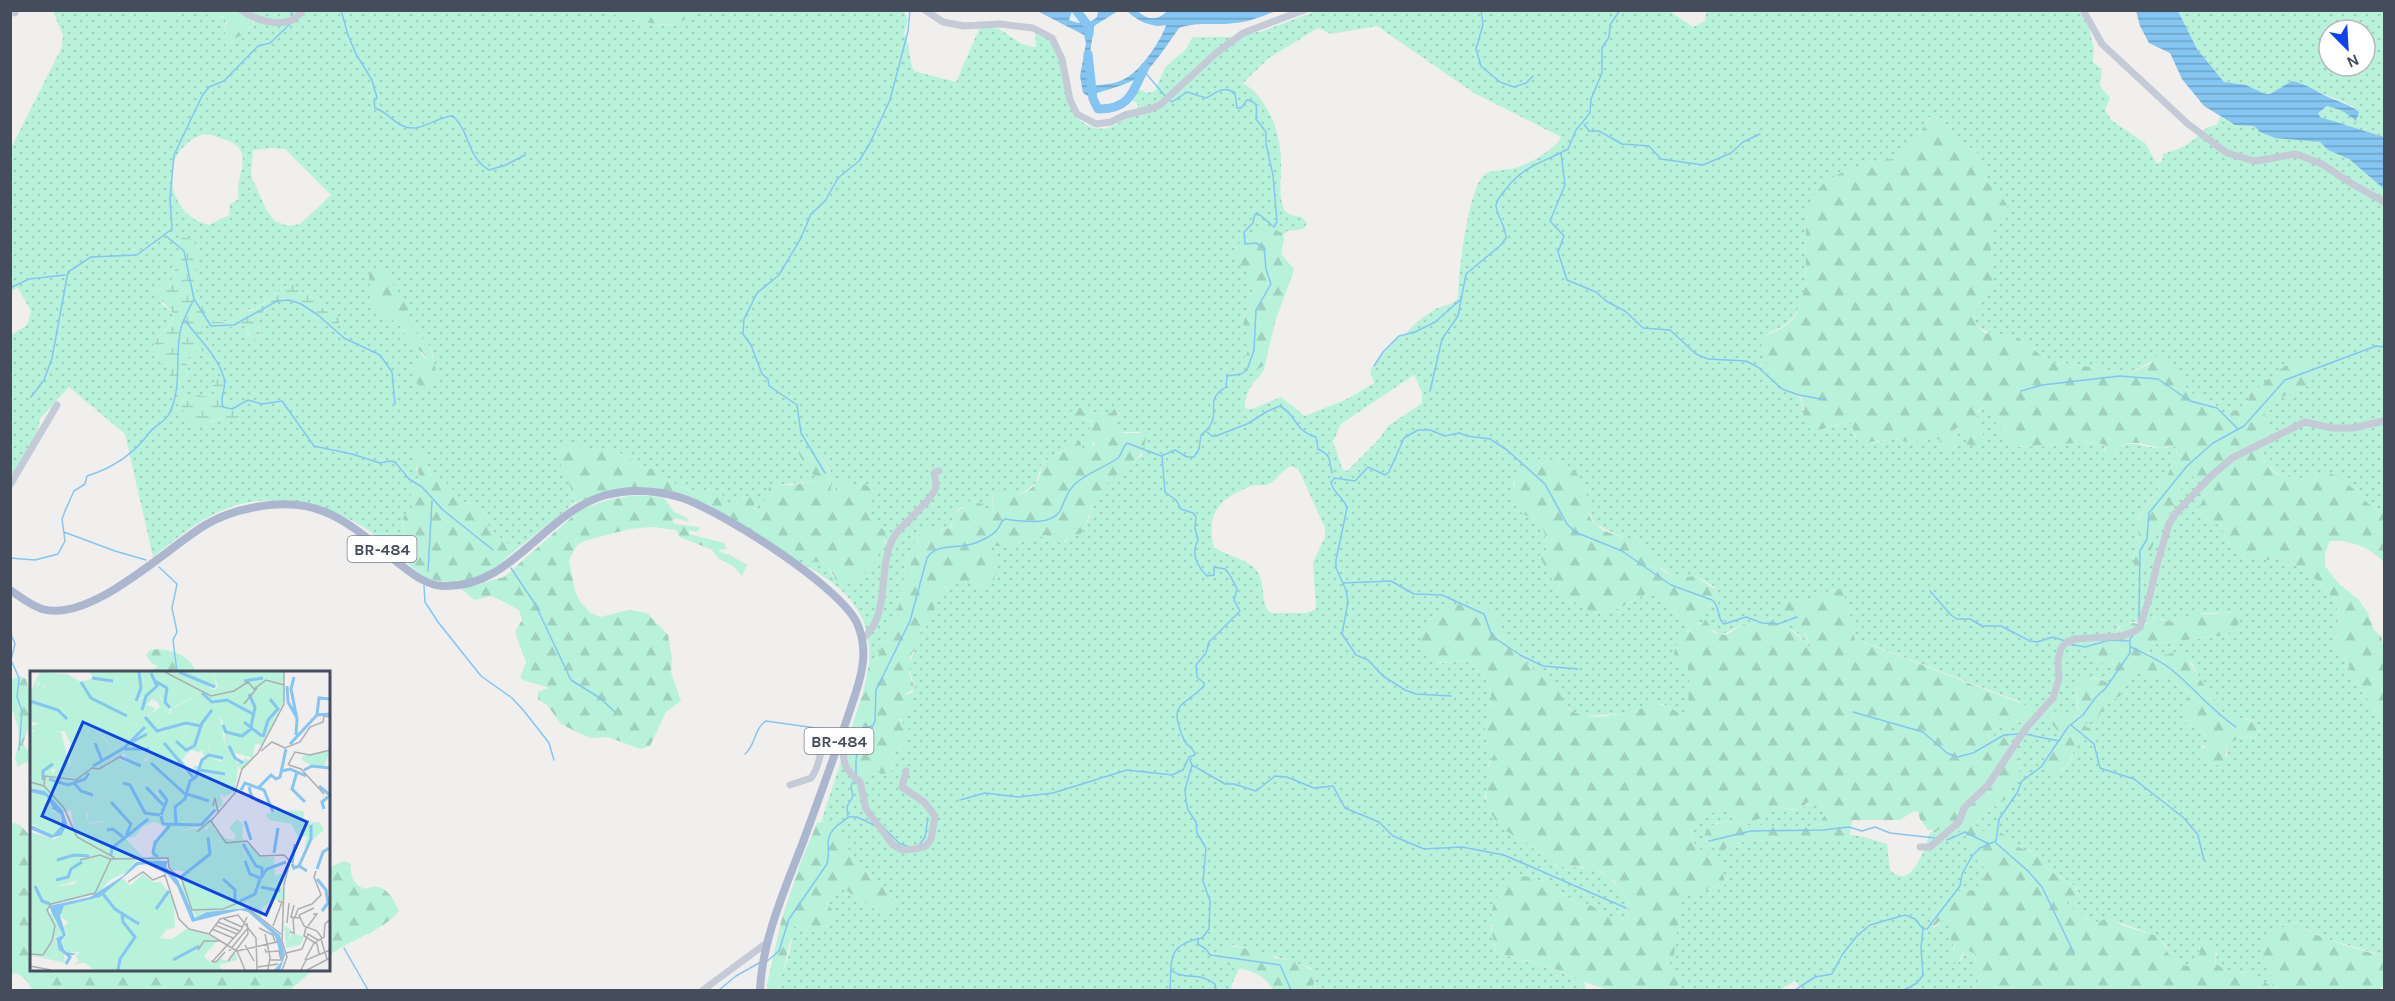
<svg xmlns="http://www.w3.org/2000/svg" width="2395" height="1001" viewBox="0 0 2395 1001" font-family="Karla,sans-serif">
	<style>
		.grass { fill: url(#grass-dots); fill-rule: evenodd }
		.forest { fill: url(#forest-firs) }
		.wetland { fill: url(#wetland-marsh) }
		.water { fill: url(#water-rules) }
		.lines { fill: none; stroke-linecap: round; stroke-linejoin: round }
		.stream { stroke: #84c5f1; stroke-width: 1.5 }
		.river { stroke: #84c5f1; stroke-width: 9 }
		.minor { stroke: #c4cad6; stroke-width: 7 }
		.major { stroke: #acb7cf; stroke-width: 8 }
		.labels { text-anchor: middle; stroke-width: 4.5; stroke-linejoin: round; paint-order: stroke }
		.shield { fill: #fff; stroke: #7d828e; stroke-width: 1.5 }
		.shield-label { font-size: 16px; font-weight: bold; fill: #454d5d }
		.inset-river { fill: none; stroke: #84c5f1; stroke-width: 3 }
		.inset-road { fill: none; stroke: #acaeb4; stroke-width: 1.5 }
		.view { fill: #0e42eb; fill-opacity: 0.15; stroke: #0e42eb; stroke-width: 3 }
		.inset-edge { fill: none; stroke: #454d5d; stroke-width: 3 }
	</style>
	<defs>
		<pattern id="grass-dots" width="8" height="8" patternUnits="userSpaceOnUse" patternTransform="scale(1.5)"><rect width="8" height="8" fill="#b9f2da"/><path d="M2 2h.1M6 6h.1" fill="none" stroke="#a0d1be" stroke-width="1.8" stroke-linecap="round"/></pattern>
		<pattern id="forest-firs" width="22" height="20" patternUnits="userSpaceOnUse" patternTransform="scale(1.5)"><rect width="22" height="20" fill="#b9f2da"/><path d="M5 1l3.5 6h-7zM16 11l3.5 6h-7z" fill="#a0d1be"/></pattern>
		<pattern id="wetland-marsh" width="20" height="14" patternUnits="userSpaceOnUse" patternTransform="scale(1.5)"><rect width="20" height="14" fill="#b9f2da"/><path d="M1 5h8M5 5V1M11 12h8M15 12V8" fill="none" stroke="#a0d1be"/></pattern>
		<pattern id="water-rules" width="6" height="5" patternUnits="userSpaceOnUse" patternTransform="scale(1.5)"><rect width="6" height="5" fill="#84c5f1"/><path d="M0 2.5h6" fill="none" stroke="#6ea2c6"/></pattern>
	</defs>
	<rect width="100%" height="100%" fill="#f1efee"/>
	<!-- grass -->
	<path class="grass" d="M601 10C608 14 616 14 624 17 647 22 678 34 694 11H904L908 20 904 33C911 46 908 58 914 71L956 82 979 29C1002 18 1010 46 1036 47L1035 28C1044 33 1053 41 1057 52 1064 70 1063 93 1072 111 1074 117 1080 121 1085 124 1108 137 1122 121 1138 107L1137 103 1126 97 1137 88 1147 93 1155 91 1165 67 1186 49 1193 37H1232L1263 31 1316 11 1668 10 1693 27 1705 21 1706 10 2078 11 2088 24 2094 49 2093 62 2102 69 2100 86 2110 98 2105 110 2111 120 2145 143 2157 164 2162 161 2163 154C2173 151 2180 149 2189 143 2199 137 2204 125 2217 125L2220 117 2235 125 2254 126 2260 132 2275 138 2320 142 2328 150 2349 159 2384 189V512L2383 513C2362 504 2353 483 2331 474 2326 472 2324 474 2318 476 2302 479 2282 480 2270 468 2264 462 2262 454 2262 447L2271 433 2263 412C2273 398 2295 391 2310 385L2293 361 2250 394 2246 407 2224 414 2212 402 2189 392 2176 372 2156 359 2128 374 2073 364 2051 363 2016 336 1991 334 1977 326 1974 319 1976 309 1993 283V260L1989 237 1991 230 2007 208 2006 203 1985 180 1982 160 1972 149 1955 137 1942 118 1929 117C1921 131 1912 147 1898 156 1892 160 1882 160 1876 162 1861 165 1831 175 1821 186 1795 217 1813 265 1801 301 1790 334 1772 324 1761 341 1763 353 1767 367 1775 377 1785 390 1804 389 1802 410L1820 430 1850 421 1855 429V437L1872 443 1893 439 1911 442 1937 439 1942 441 1947 450 1955 449 1956 443 1951 432 1959 427 1964 429 1966 434 1984 437C1978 427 1972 416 1983 408 1996 419 2005 434 2017 447L2096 442 2105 445 2104 451 2112 454C2127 435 2142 448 2161 448 2165 448 2170 446 2175 445L2177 454 2168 474 2137 520 2139 539 2133 562 2156 538 2157 531 2181 495 2183 481 2189 474 2202 482 2204 497 2197 512 2221 526 2228 544 2248 556 2268 560 2284 558C2316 580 2351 596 2334 642L2343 653 2356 683 2384 722V956L2324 938 2303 928 2266 964 2272 974 2273 987 2245 972 2235 973 2228 972 2215 963 2217 955 2212 941 2200 944 2199 957 2187 966 2172 961C2168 956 2167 948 2164 943 2156 933 2121 924 2107 918L2098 923 2081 916 2067 904V900L2074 898 2079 893 2076 887 2048 869 2039 856 2016 846 2011 839 1974 829 1982 815 2009 797 2012 782 2020 769 2013 748 2001 734 1988 741 1989 731 2015 721 2019 723 2020 702 1864 642 1856 644 1847 603 1840 588 1811 599 1780 604 1803 628 1811 649 1796 632 1777 624 1742 625 1721 635 1701 622 1687 631 1680 663 1689 667 1690 674 1688 719 1663 704H1656L1622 714 1584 716 1574 712 1563 703 1558 689 1535 672 1509 644 1454 607 1435 615 1427 623 1439 663 1468 661C1485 671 1493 689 1491 709 1490 717 1485 724 1485 732 1485 741 1489 747 1494 754L1489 764 1485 798 1504 829 1527 843 1555 866 1594 868 1608 877 1621 890 1629 904 1627 917 1618 921 1611 919 1590 905 1576 902 1540 880 1490 925 1496 953C1524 960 1554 966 1580 981L1581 990H1307L1311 989 1315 982 1311 968C1285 959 1260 951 1232 945L1222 953 1221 958 1227 965 1240 968 1232 983 1231 990H766L767 988 770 989C786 975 792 947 793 926L812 932H819L834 913 827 902 831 892 841 887 875 909 897 901 852 855 830 820 821 822 842 758 858 778 872 774 877 769 893 768 891 752 894 750 902 720 896 717 902 714 910 701 906 700 903 696 912 693 915 685C904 662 910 664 917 644 919 639 919 635 921 630 938 616 930 613 936 596 940 586 960 581 970 582 975 583 978 586 983 587L997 577 994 560 986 551 988 545 1005 547 1046 535 1050 541 1065 542 1068 537 1077 535 1088 521 1094 501 1106 483 1141 456 1145 437 1140 432H1120L1115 424 1116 416 1120 413 1116 404 1112 412C1096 417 1085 407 1070 413L1094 423 1093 428 1088 430 1094 447 1088 453 1083 452 1081 444 1070 447 1042 463 1036 483 1024 492 992 498 993 510 990 514H985L982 509 983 505 967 504 956 511 950 528 920 533 906 560 902 594 896 614 877 658 869 664C874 602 832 580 785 554L827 564 833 577 855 583 867 570 886 541 882 528C871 524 867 512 868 501L871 499 874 489 860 482 854 489C837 487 844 488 830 493L831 472 820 455 811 457 804 452 802 460 807 464 818 481 779 485 758 512 744 497 732 507 729 506 721 493 713 489 703 495 679 486 653 469 644 468 618 452 589 448 572 491 574 503 516 550 494 533 471 504 463 502 434 482 420 448 416 469 420 479 418 483 415 484 414 505 403 517 405 552 412 567C396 554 380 538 362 526 342 514 321 507 298 503 233 492 201 519 153 557L125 434 69 387 40 419 36 439 11 485V335L27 325 31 311 18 288 11 291V148L61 49 63 36 53 11H131L152 16 186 11H199L226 18 225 32 232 44 235 38 245 35 253 23 252 11ZM1377 26 1474 93 1561 137C1554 151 1526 166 1511 169 1502 171 1491 169 1484 175 1468 189 1458 275 1458 298L1453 303 1435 309 1413 325 1405 335 1397 337 1370 370 1374 383 1347 399 1305 416 1281 397 1252 409H1247L1244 406 1249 389 1264 370 1265 365 1258 369 1250 368 1245 358 1250 344 1243 320 1250 303 1253 287 1245 267 1282 233 1283 236 1287 231 1303 229 1307 224 1302 217C1297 216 1289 216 1285 211 1277 196 1282 175 1281 160 1280 131 1268 98 1243 83L1269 58 1318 28 1331 34ZM204 134C212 134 218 138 226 140 258 151 233 177 239 199L230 204 229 215 209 225C164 214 157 149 204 134ZM272 148 285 149 331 195 300 224 288 226 275 221 267 211 251 176 253 150ZM179 248 197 254C198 279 194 305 215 322L232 321 245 310 256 309 287 285 301 293 311 291 316 293V304L339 318V324L335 327C314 324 306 302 287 298 278 300 259 311 258 321 257 326 260 331 262 335H248L246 325 218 328 208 324 199 330 201 336 216 352H205L196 348 191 356 186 358 188 376 180 382 185 398 189 402 194 400 195 394 210 397 215 394 213 384 223 383C223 391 222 398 231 401L239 419C231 422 227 418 219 419 214 420 210 423 205 424 189 428 187 416 181 405L176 403 171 370 168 366 163 365 153 352C151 336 172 330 174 314L161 303 176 276 173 266 182 254ZM374 307 409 309C410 314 409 320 410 324 416 341 434 336 434 367L413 370 426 360 418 349 411 345 401 326ZM1414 375 1422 392V403L1388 426 1378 440 1347 471 1343 470 1333 442 1341 424ZM1291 466 1299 470 1325 528V537L1313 562 1316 609 1307 613H1270C1259 600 1267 583 1256 570 1246 558 1226 556 1214 547 1205 514 1220 498 1251 486 1256 484 1265 486 1269 484 1274 482 1281 471 1291 466ZM1524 469 1575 472 1586 492 1588 510 1595 524 1641 546 1653 562 1671 575 1681 578 1696 576 1718 589 1711 605 1688 623 1650 592C1635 599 1615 613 1598 613 1591 614 1567 597 1562 592 1553 583 1546 567 1539 556L1544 555 1547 551 1544 531 1539 522 1517 510 1513 483ZM2239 612 2219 636 2153 644 2147 650 2151 656 2191 662C2197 673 2218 712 2228 717 2241 723 2251 711 2260 731L2255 738C2245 737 2234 737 2227 744V756L2218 765 2213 764 2201 747 2208 745 2210 739 2202 731 2187 724C2183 713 2191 703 2187 691L2168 677 2148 676 2146 671 2138 667 2130 672 2117 698C2099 702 2105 718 2085 724L2086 727 2094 729 2087 739 2076 744C2070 758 2075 761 2061 771L2045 755 2062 741 2060 731 2050 721 2078 715 2076 688 2093 677 2108 682 2112 680 2114 674 2110 664 2085 655 2084 645 2115 636 2119 626C2123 625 2126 623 2130 622 2140 620 2145 628 2154 617L2170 622 2206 613Z
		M2178 11H2384V137L2319 117 2318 113 2327 106 2343 111 2354 120 2353 106 2292 81 2271 94H2265L2246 85 2224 82 2197 49ZM2329 30H2365V66H2329Z
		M1815 797 1819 799 1825 815 1819 824 1811 827 1800 825 1785 831 1767 825H1747L1728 821 1714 824 1725 850 1734 843 1749 841 1801 838 1849 840 1851 835C1866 836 1873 840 1887 844L1890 870C1912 892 1925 847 1930 833L1934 830 1965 831C1968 838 1970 848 1974 855 1981 867 1988 863 1983 881 1976 892 1964 894 1953 890L1943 906 1931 917 1934 929 1944 918 1950 921 1954 954 1960 962 1965 952 1969 950 1975 954 1978 982 1973 990H1802L1795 981 1780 990H1677C1681 979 1673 973 1666 966L1681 900 1689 894 1726 884 1720 865 1695 845 1691 834 1693 829 1711 813 1728 808 1738 822C1763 821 1758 819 1776 807L1793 810 1802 808Z"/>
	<!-- forest -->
	<path class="forest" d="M131 11H252V23L245 35 235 38 230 47H227L224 39 227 21 222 16C210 18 200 10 188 11 179 11 173 17 165 18 161 19 135 12 131 11Z
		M601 11H694C678 34 647 22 624 17 616 14 608 14 601 11Z
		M1930 117 1942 118 1955 137 1979 154 1982 160 1985 180 1998 192 2006 203 2008 211C1973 241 2002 252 1992 285 1988 296 1978 303 1974 319L1977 326 1985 333 2016 336 2051 363 2073 364 2128 374 2150 364 2159 354 2176 372 2189 392 2209 400 2224 414 2246 407 2250 394 2282 368 2293 361H2308L2310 385C2295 391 2274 398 2264 412L2271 433C2264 443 2259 449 2265 462 2275 481 2301 480 2319 475 2324 474 2327 472 2332 474 2353 482 2362 504 2383 513L2384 512V563C2372 548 2349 539 2330 541L2325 553V566L2338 583 2358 599 2368 613 2374 630 2381 636 2384 648V722L2356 683 2343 653 2334 642C2351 596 2316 580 2284 558L2268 560 2248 556 2228 544 2221 526 2197 512 2204 497 2202 482 2189 474 2183 481 2181 495 2157 531 2156 538 2145 564 2142 568H2136L2133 562 2139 539 2137 521 2168 474 2177 454 2175 445 2160 448 2139 443H2127L2116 449 2112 454 2105 455V445L2096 442 2017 447C2003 437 1996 419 1983 408L1978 411 1977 422 1985 442 1975 446 1967 445 1964 429 1959 427 1951 432 1956 443 1955 449 1947 450 1942 441 1937 439 1911 442 1893 439 1859 444 1850 421C1842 422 1819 432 1813 430 1799 426 1806 405 1800 396 1795 389 1787 388 1780 384 1769 375 1763 354 1761 341 1766 332 1775 333 1783 327 1793 322 1798 312 1801 301 1813 265 1795 217 1821 186 1831 174 1861 165 1876 162 1882 160 1892 160 1898 156 1912 147 1921 131 1930 117Z
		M1270 227 1282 233 1284 239 1281 254 1294 269 1293 273 1275 322 1265 365 1258 369 1249 368 1245 358 1250 344 1243 324 1253 287 1245 267 1238 265 1233 252C1242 236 1253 233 1270 227Z
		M381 266 410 310V323L413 329 430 346 437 375 435 381 422 389 417 384 413 370 426 360 423 353 411 345 401 326 374 307 370 297 369 270Z
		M1117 403 1122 405 1115 419 1117 429 1123 433H1143L1146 437C1142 467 1118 468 1102 489 1092 502 1089 518 1082 533L1068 537 1063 543 1050 541 1046 535 1005 547 988 545 986 551 994 560 998 571 994 580 983 587 967 582 944 587 936 597 933 618 921 630 919 641 910 657 909 673 915 688 903 696 913 703 911 711 897 717 909 729 905 747 891 752 893 768 890 773 881 774 877 770 872 774 858 779 847 771 844 750 863 693 869 664 877 658 896 614 902 594 906 560 920 533 929 528 940 530 950 528 952 526 953 514 964 507 967 501 983 504V511L987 515C997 510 991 501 993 492 1007 485 1020 505 1037 482 1041 477 1040 469 1042 463L1066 450 1075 440 1080 441 1083 452 1088 453 1095 445 1094 442H1086L1085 432 1093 428 1094 423 1083 418 1069 420 1066 415 1078 407C1091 411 1098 416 1112 412Z
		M569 445 618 452 644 468 653 469 679 486 703 495 707 488 720 491 729 506 736 504 740 499 751 497 754 500V509L758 512 762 508 770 485H790L817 481C812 470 800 461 798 450L800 449 811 457 820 455 833 477 830 493 835 491 839 485 846 480 851 489 860 482 874 489 878 496 868 501C867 517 874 522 885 531 890 544 864 580 851 585L839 579 836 580 827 564C814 561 800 559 787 554 772 549 757 537 743 528 674 487 654 475 574 503L572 491 557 456 559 450Z
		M420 448 434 482H444L449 485 463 502 471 504 478 510 494 533 516 550C506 558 497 567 487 573 467 585 428 587 412 567 401 552 406 534 403 517L414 505 408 486 412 482 418 483 420 480 413 453Z
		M1543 458C1565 462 1581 469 1586 493 1588 504 1586 515 1595 524 1607 536 1627 535 1640 545 1652 554 1655 568 1669 574 1679 579 1686 577 1696 576L1711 587 1719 589 1711 605 1688 623 1650 592C1635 599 1615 613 1598 613 1591 614 1567 597 1562 592 1552 583 1546 567 1539 556L1544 555 1547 551 1544 531 1539 523 1517 510C1509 482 1515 466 1543 458Z
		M629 496H651L665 499 674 512 688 518 689 522 676 518 672 521 675 524 699 527 700 529 697 532 689 530V534L724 543 727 549 719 550 720 552 730 555 747 565 742 576 733 566 719 559 712 550 680 537 676 530 651 527 630 529 587 540 577 545 569 560 575 591 581 603 591 613 600 617 629 610 642 612 648 614 668 635 672 658 671 672 681 701 666 712 650 746 640 749 608 737 591 738 579 733 561 724 548 706 538 699V692L548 688C539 683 529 684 520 678L526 662 515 632 522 620 519 610 492 596 474 600 461 589 504 577 581 509 608 500Z
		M1841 588 1847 603 1856 644 1863 642 2035 709 2022 722 2015 721 1989 731 1988 742 1997 734H2001L2013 748 2020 769 2012 782 2009 797 1982 815 1974 829 1984 831 1993 828 2011 839 2016 846 2039 856 2048 869 2075 887 2079 893 2074 899 2067 900V904C2076 912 2095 930 2107 917L2124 926 2160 937 2172 961 2187 966 2199 957 2200 944 2212 941 2216 950 2215 963 2228 972 2252 973 2272 987C2273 972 2261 960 2263 947 2264 939 2267 933 2275 930 2295 920 2308 932 2327 939 2345 945 2365 952 2384 956V985L2379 990H1973L1978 982 1975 954 1968 950 1962 955 1958 964 1951 963 1954 948 1951 939 1950 921 1944 918 1928 931 1931 917 1943 906 1953 889C1964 894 1976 892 1983 881 1989 861 1978 865 1970 851 1966 845 1966 838 1965 831L1928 830 1920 819 1918 812 1914 811 1900 820H1852L1849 840 1843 845 1840 840 1801 838 1749 841 1735 843 1722 851 1707 845 1703 838 1709 826 1728 821 1747 825H1767L1785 831 1800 825 1811 827 1819 824 1825 815 1819 799 1815 797 1798 810 1776 807C1758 819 1763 821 1738 822L1728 808 1711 813 1693 829 1691 834 1695 845 1720 865 1726 884 1689 894 1681 900 1674 956 1672 961 1666 966C1674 972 1681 979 1677 990H1608L1584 982 1586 990H1581L1580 981C1555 966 1524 960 1496 953 1491 931 1487 911 1500 891 1522 859 1549 887 1572 900 1578 903 1585 903 1590 905 1602 911 1613 926 1627 917L1629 904C1622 887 1604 868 1585 867 1576 866 1566 868 1558 866 1548 864 1537 851 1529 844 1521 839 1512 835 1505 830 1481 811 1482 780 1494 754 1489 747 1485 741 1485 732 1485 724 1490 717 1491 709 1493 689 1485 671 1468 661 1452 660 1437 668 1426 653 1404 622 1464 590 1488 609 1501 620 1505 639 1516 651 1521 658 1528 666 1535 671 1540 676 1549 678 1554 683 1564 693 1560 705 1574 712 1591 721 1619 715 1637 710 1644 708 1651 703 1659 704 1668 705 1679 714 1687 718L1690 674 1688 667 1675 661C1670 642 1691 627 1706 620L1714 633 1725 635C1735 631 1744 622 1756 620 1778 618 1796 632 1810 648 1807 629 1797 617 1780 611V603L1811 599Z
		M2239 612 2238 627 2226 635 2153 644 2147 650 2150 656H2161L2179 651C2194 664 2200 682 2213 697 2217 702 2218 708 2223 713 2233 723 2260 712 2259 734L2254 738 2242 737 2227 744 2225 762 2222 765 2203 763 2199 758 2198 751 2208 745 2210 739 2202 731 2187 724C2183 713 2191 703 2187 691L2168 677 2148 676 2146 671 2138 667 2130 672 2120 696 2108 702 2095 721 2085 724 2086 727 2094 729 2095 734 2091 740 2087 739 2076 744C2069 762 2073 766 2052 774L2046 770 2043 764 2045 755 2058 745 2062 737 2050 721 2046 711C2057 708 2064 719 2076 716 2084 704 2068 685 2083 675L2108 682 2112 680 2114 674 2110 664 2097 663 2085 655 2084 645 2088 642 2115 636 2123 621 2144 625 2157 616 2161 620 2170 622 2191 615Z
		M159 649C176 651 190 656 196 672H148L158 666 151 663 146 655 150 650Z
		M20 676 26 679 31 699V719L23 744 27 750 31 747 32 763 25 762 18 767 15 758 19 742 18 727 11 706 10 680Z
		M830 820 838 825C836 847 884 884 897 902L891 914 875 909 841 887 831 892 827 902 834 913 833 923 825 925 819 932H812L793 926 794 935C783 949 790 977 770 990L767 988V984L782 918 800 864 817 823Z
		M14 823 20 825 31 837 32 970H313L290 990H32C28 982 24 975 14 973L11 976 10 824Z
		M344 861 350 863C352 877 351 883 365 889 382 880 393 896 399 911 381 933 351 938 329 956V868Z
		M1224 944 1268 953 1275 958 1293 961 1314 971C1316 979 1315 987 1307 990H1273C1262 969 1242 971 1223 963L1221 958Z"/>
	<!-- wetland -->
	<path class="wetland" d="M181 237 192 239 195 244C202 271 190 302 215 322L232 321 245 310 250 311 261 306 291 282 301 293 311 291 316 293V304L339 318V323L335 327 330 328 317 319 311 320 297 302 287 298C278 300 259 311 258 321 257 328 262 333 261 340L251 339 245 325 218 328 208 324 199 330 201 336 216 352 210 355 196 348V353L186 359 188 376 180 382 185 398 189 402 194 400V394L210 397 215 394 213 384 215 378H221C225 385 222 392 226 399L242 404 237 413 239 419C231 422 227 418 219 419 206 421 204 431 186 421L181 405 176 403C171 391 175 377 168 366L163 365 153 352C151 336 172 331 174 314L155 294 157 289 176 276 172 261 182 254 175 245V239Z"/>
	<!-- water -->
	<path class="water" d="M1037 11H1072L1069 20C1080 24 1088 25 1097 17L1098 11H1118L1094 26C1093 38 1084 80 1088 87 1101 84 1115 85 1126 78 1141 70 1161 41 1166 25 1152 28 1137 21 1127 11H1138C1146 20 1158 21 1167 11H1276C1263 16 1250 22 1235 23 1215 26 1198 21 1179 28 1172 38 1150 71 1141 76 1125 86 1105 90 1088 96L1083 93 1080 76 1086 43 1084 35Z
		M2136 11H2178L2197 49 2224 82 2246 85 2265 94H2270L2292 81C2306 84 2316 91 2328 97 2339 102 2349 104 2359 112L2356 121 2343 111 2327 106 2318 113 2320 117 2384 137V189L2349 159 2328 150 2320 142 2275 138 2260 132 2254 126 2235 125 2204 106 2182 79 2170 53 2149 43 2140 26Z"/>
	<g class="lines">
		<!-- stream -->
		<path class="stream" d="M290 10 293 15
			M341 10 348 35 356 54 372 80 377 98 374 101 375 108C387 112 393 122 403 126 420 134 437 116 453 116 471 133 466 156 489 170L506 165 525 155
			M1481 10 1483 25 1476 49 1481 66 1500 82 1514 87 1526 83 1533 76
			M1144 71 1166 97
			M1584 124 1589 131H1599L1622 144 1649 146 1661 159 1703 165 1731 153 1743 142 1760 134
			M1561 153 1565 185 1550 221 1564 236 1558 252 1567 280 1596 292 1606 301 1625 311 1643 328 1670 330 1696 354 1708 359 1746 361 1758 367 1782 389 1799 395 1826 400
			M166 236 184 251 194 299 211 326 234 325 277 301 289 300 301 304 318 315 344 338 380 355 392 372 395 404
			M10 288 29 279 65 275
			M184 319C197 337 218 356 224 378 227 388 219 397 223 407L232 409 248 400 262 404 282 401 314 446 352 454 380 463 390 461 395 462 409 479 422 487 443 510 493 550
			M1374 366 1383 352 1399 336 1415 332 1435 322 1460 300
			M1430 391 1442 339 1458 316 1466 274 1501 245 1506 238C1506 226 1497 217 1496 206 1496 199 1502 195 1505 190 1525 164 1543 163 1568 149L1576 130 1590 113 1591 99 1602 73V48L1609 37 1610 25 1620 10
			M2021 391 2042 385 2120 376 2158 379 2190 401 2217 408 2238 429
			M31 397 44 380 52 358 68 272 91 257 137 255 172 229 170 199 174 155 202 96 209 87 224 81 258 46 270 43 290 24
			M1207 432 1212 436H1216L1247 424 1268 411 1280 406C1298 416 1294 431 1316 437L1318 449C1333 457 1328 458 1332 473
			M825 473 801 433 797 405 769 386 768 379 762 374 751 345 743 334 744 319 757 293 779 275 801 238 811 214 825 201 838 178 859 161 870 143 890 100 908 31 910 10
			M1334 478 1355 481 1368 467 1385 475 1389 472 1404 438 1418 430H1430L1445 436 1459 433 1467 436 1490 439 1507 450 1545 484 1567 524 1575 532 1622 551 1671 585 1712 600C1721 607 1716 618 1724 624L1746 617 1762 623 1778 624 1797 617
			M1334 479 1331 482C1333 494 1344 497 1347 508L1336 560V568L1346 590 1348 602 1342 634 1356 655 1368 660 1383 676 1405 690 1416 694 1451 696
			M64 532 115 551 146 560
			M10 558 35 560 58 554 65 541 62 519 65 511 74 491 85 484 87 476C113 468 133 455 149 433 155 425 164 423 169 414 183 388 174 356 181 328 184 317 189 309 194 299
			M159 567 177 584 172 608 177 632 173 640 177 672
			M511 568 535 604 571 680 600 698 615 712
			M428 571 432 501
			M1344 583 1391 581 1414 594 1442 595 1484 614 1492 636 1520 655 1543 666 1578 669
			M424 586 425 602 438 622 481 676 512 698 524 711 549 743 554 760
			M1930 591 1951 615 1957 619H1970L1982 626H2001L2030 641 2037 642 2053 637 2065 641
			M2139 619 2140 551 2147 539 2149 513 2187 466 2213 443 2244 426 2285 380 2376 346 2384 347
			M10 632 15 644 11 660 19 678 17 697 22 711 19 750
			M2069 644 2085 647 2110 640 2129 641
			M2131 647C2145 654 2160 660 2172 670 2194 688 2212 711 2236 727
			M1853 712 1923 732 1947 753 1957 757 1973 753 2004 735 2019 734
			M2071 725 2094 744 2100 768 2134 779 2184 818 2198 835 2204 860
			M849 732 872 726
			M2025 734 2059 741
			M745 754C756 745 754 728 766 721L837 731
			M1190 760 1192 765 1225 784H1234L1256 791 1275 776 1287 777 1314 788 1333 786 1345 808 1379 822 1393 836 1424 849 1462 847 1504 855 1626 908
			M856 776V760L858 747 871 730 875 721 876 690 910 621 927 558C936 543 956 549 972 544 979 542 992 536 997 530 1001 525 1000 522 1005 519 1020 521 1053 527 1061 509 1065 500 1067 492 1074 485 1086 473 1104 468 1118 458 1123 453 1122 447 1127 443L1161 456 1175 450 1187 457H1194L1199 449 1201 435C1223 419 1207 404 1218 393 1221 390 1224 389 1226 387L1227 376 1241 374 1247 370 1254 350 1256 310 1271 284 1266 269 1264 248 1256 243 1245 244 1244 232 1253 223 1255 214 1260 215 1274 227 1277 222 1273 175 1266 144V132L1256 119C1256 110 1260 102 1247 100L1241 108H1237L1235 93C1222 85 1217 93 1206 98L1187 92 1172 102 1170 100
			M960 800 985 793 1018 797 1053 793 1127 770 1172 775 1183 770 1189 757 1195 755C1194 747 1187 747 1184 740 1168 702 1181 709 1204 686V683L1197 677 1196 665 1206 653 1209 642 1240 611 1234 600 1237 589 1230 575 1225 569 1214 567V575L1207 576C1196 565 1191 553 1198 540L1195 528 1196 517 1193 513 1181 509 1176 500 1165 492 1162 456
			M848 816 847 807 853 796 851 786 853 782
			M883 827 900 844 907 846
			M1947 840 1965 832 1989 844
			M1709 841 1751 831 1823 830 1849 827 1862 831 1875 827 1890 833 1935 838
			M1996 843 2028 871 2042 887 2074 953
			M920 844 925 837 928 818
			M1923 929H1927L1960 886 1962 874 1972 856 1980 848 1996 841 1999 819 2017 793 2022 781 2041 767 2068 727 2083 715 2096 697 2105 689 2130 653V639L2134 634
			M1198 940V944L1206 949 1210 955 1280 965 1291 990
			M344 948 368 990
			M766 962 779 951 789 919 827 864C831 852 824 840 833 830 837 824 844 822 848 817H857L874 825
			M1172 971C1187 981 1199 971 1215 984L1216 990
			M719 990 736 976 759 963
			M1170 990C1172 960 1166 945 1202 938L1209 929 1210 901 1203 881 1206 848 1197 833 1196 822 1188 810 1186 800 1185 790 1192 765
			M1795 990 1815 977 1832 974 1842 955 1856 937 1870 925 1905 915 1915 919 1923 929 1921 948 1923 975 1917 983 1904 990"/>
		<!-- river -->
		<path class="river" d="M1076 10 1089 27V34
			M1088 54 1093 99 1098 109C1130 110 1133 91 1145 67"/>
		<!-- minor -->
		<path class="minor" d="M14 10 15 13
			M241 10C254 19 277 27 292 20 296 18 300 13 303 10
			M925 10 943 22 964 26 1000 24 1033 28 1052 38 1062 59 1070 100 1077 114 1096 124 1111 122 1125 115 1150 109 1160 105 1215 54 1243 33 1304 10
			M2083 10 2102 44 2188 124 2227 153 2255 161 2296 154 2322 164 2349 182 2384 202
			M10 485 57 405
			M863 638C892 615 876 565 895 535 903 524 935 497 936 487 936 482 935 477 934 473L939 471
			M790 785 811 778C825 760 813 744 842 735 844 759 840 766 860 782L866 809 893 845 902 850 915 849 926 846 931 839 935 816 924 802 902 787 906 771
			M1920 847H1930L1959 822 1964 808 1988 785 2026 728 2053 698 2059 679 2058 661 2061 648 2066 643 2075 639 2122 636 2135 631 2140 627 2150 595 2156 568 2169 524 2175 514 2211 476 2232 458 2305 422 2332 428H2352L2384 421
			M703 990 768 942"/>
		<!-- major -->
		<path class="major" d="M10 590C20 597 30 605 42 609 92 623 166 548 207 524 221 516 236 511 251 508 320 493 348 523 397 562 411 573 425 585 443 586 512 589 544 512 606 495 629 489 655 490 679 497 719 509 840 586 857 623 868 648 863 671 855 695 839 744 821 793 803 842 785 889 762 940 760 990"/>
	</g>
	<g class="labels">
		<!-- shield labels -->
		<g class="shield">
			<rect x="347.5" y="536" width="69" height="26" rx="4.5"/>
			<rect x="804.5" y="728" width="69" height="26" rx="4.5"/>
		</g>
		<g class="shield-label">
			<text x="382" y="555">BR-484</text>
			<text x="839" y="747">BR-484</text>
		</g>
	</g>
	<!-- overview -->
	<g transform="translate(30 671)">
		<rect width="300" height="300" fill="#f1efee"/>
		<path d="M10 1 37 3 51 11 63 7 60 1H151L184 19 188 16 183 1H253L255 28 232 74 225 73 223 87 201 81 208 93 215 87 220 90 210 98 208 95 205 120 194 126 190 122 193 133 188 138 182 137 173 150 157 149 147 156 151 160 172 156 182 146 185 160 180 154 175 157 178 168 186 165 201 179 203 173 210 171 215 185 221 174 231 186H244L245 205 259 200 254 212 246 214 254 217 255 229H242L232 237 231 247 216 231 212 237 177 241 167 247 151 218 153 200 140 199 137 186 126 191 106 189 98 200 80 209 68 222 19 235V242L27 244 31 253 33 264 26 266V271L34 283 35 292 0 284V161L25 168 33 163 37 154 44 159 41 139 33 141 15 120 0 116V63L5 59 0 60V56L9 52 0 51V22ZM8 11 15 15 18 30H26L35 42 18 38 16 41 5 35 9 33 3 25ZM171 21 168 25 180 39 166 50 161 43 153 52 144 36ZM97 22 100 26 103 23 104 32 113 26 112 39 117 46 126 37 117 34 122 28 127 31 124 25 127 22 141 38V43L135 39 136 45 131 46 129 51 118 53 92 70 93 78 86 81 87 86 94 83 96 88 110 93 99 92 108 97 120 82 135 93 130 99 121 92 130 106 125 119 129 123 127 127 122 126 118 112 108 107 104 115 93 108 94 114 88 113 89 107 75 94 85 85 79 73 64 57 60 62 52 55 61 47 70 50 76 46 83 52 110 54 94 50 93 41 108 44 96 36 100 34ZM190 45 193 51 190 60 195 63 193 91 183 88 178 75 181 50 190 49ZM151 55 156 62 153 67 129 72 126 66 130 61ZM34 60 42 74V92L50 101V108L59 102 51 112 84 129 85 139 73 151 59 153 56 142 64 132 48 121 45 113 35 115 43 108 34 97 28 103 26 97 23 103 11 99 15 79 26 77V66L19 65 21 61ZM161 78 169 82 172 79 175 87 171 94 164 95 160 105 153 99 158 97 152 89ZM123 151 136 154 131 170 123 169 122 185 114 187 95 167 105 166 112 156ZM18 199 41 204 44 199 49 208 44 213 25 216 15 212ZM0 121 16 125 23 140 31 144 29 161 22 164 0 152ZM113 203 123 211H131L144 229 145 256 136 259 130 267 142 268 156 258 178 264 188 269 174 285 181 292 190 287 198 290 206 282 207 289 189 294 193 299H64L55 292 43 293 49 290 46 285 50 281 37 282 31 271 37 264 34 256 38 251 30 246 32 236 69 226 89 209 94 208 100 215Z" fill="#b9f2da" fill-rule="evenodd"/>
		<path d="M150 1H183L187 17 171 14 167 8ZM11 11 20 26 18 29 26 30 35 42 19 38 16 42 4 35 9 33 3 25 5 18ZM171 21 168 25 180 39 166 50 161 43 153 52 144 37ZM97 22 100 26 103 22 104 32 114 26 112 39 117 46 130 36 124 25 127 22 141 42 135 39 136 46 92 70 94 77 86 81 90 89 112 96 111 90H116L120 82 128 86 126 66 129 62 151 55 156 61 153 67 128 74 135 96 130 99 121 92 130 106 125 119 129 126H122L118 112 108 107 104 116 114 124 112 137 99 118 102 114 88 113 89 107 75 93 85 85 79 72 65 58 60 62 52 55 61 47 70 50 76 46 83 52 109 54 94 50 93 41 108 44 96 36 100 34ZM190 45 195 77V86L192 95V89L183 88 178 73 181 50 190 49ZM21 61H31L40 97V69L42 92 50 101V108L59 102 51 112 84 129 85 139 75 150 59 152 57 141 64 132 48 121 45 113 35 114 43 108 34 97 28 103 25 97 21 100 24 103 10 99 15 79 26 77V66L19 65ZM300 79 294 96H284L272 89V85ZM185 135 189 137 174 154 148 160V154L157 149 172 150ZM252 139 274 140V152L289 151 294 159 274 176 278 165 269 167 261 153 239 149 236 143ZM207 148 213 153 212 166 220 177 216 185 210 171 203 173 201 179 188 167 180 166 179 169 174 161 180 154 195 167 204 169 206 164 199 157ZM18 198 41 204 44 199 49 209 25 216 15 212ZM254 254 261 259 259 268 263 262 274 266 270 274 256 277Z" fill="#b9f2da"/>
		<path d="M0 117 15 120 33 140 37 153 32 164 21 167 0 158 1 154 23 164 32 154 31 144 20 136 23 137 16 125 0 121ZM119 190H138L136 196 148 209 165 247 177 241 217 237 250 264 255 284 250 299H244L252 290 245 265 218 241 210 239 162 251 147 215 138 204 117 193 108 194 70 226 34 235 30 245 36 264 31 270 35 281 47 283 38 285 29 279 26 267 33 264 19 235 60 226 93 205 106 191Z" fill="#84c5f1"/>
		<path class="inset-river" d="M149 1 185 16M264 6 261 18 267 48 266 64M62 7 83 10M125 10 137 17 135 31 140 37M214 10 233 7M51 11 61 27 97 45M257 15 258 31 267 47M172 22 182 31 197 29 223 43M219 23 225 36 221 56M0 30 28 39 37 48M106 30 111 17 109 1M112 39 116 25 127 15 121 2M287 43 289 27 300 28M115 46 127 60 156 52 171 55M214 51 232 65M193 54 196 61 212 65 222 57M233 66 238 49 248 38 240 28M146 70 156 79 163 76M65 72 72 90M100 72 117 63M134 72 163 106M260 73 287 44 300 43M199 75 205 87 213 92M164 76 172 52 182 39M95 78H119M90 86 111 95M121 92 155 123M63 95 94 77 115 56M170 99 195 103M274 99 282 95 300 97M252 100 260 98 276 105M267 101 262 118 275 131M19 108 38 114 55 108 59 102M13 109V100L23 93M44 112 51 120 63 124M93 112 100 114 115 142 130 144M289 115 300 124 292 131 294 138M116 116 133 134M219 116 222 127 234 132M229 116 241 104 246 108 250 106 256 78M129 119 137 129 131 144M211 119 215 112 234 119 243 141M157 123 179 130M81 131 101 153 96 164M131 145 133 153 171 154 185 139M215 150 221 169M146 153 145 136 155 128 160 110 166 106 172 89 179 84 193 87M77 159 83 158 93 166M213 173 226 195 232 197V207M244 182 248 157M81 184 82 177 118 148M128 186 123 182 125 172 140 154M27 189 44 184 59 185M215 190 220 203 230 207M262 192 265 173M262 193 264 197 269 195 277 200M269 195 281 168V154M287 198 293 181 299 177M151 206 180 183 178 166M193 208 205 219V231M230 208 237 198 256 191M287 208 296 219 298 232 292 240M26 209 38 206 41 198 52 191M5 215 12 230 20 233M231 216 250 220M73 223 85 238 109 253M210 230 225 223 230 208M126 238 139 220M22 239 31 255M32 279 40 286 36 293M143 289 169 275M88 299 90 288 105 266 93 251 92 243"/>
		<path class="inset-road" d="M135 1 181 25 204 20 218 11 224 18 236 9 254 14M214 33 227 17M231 80 242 71 255 77 270 71 280 56 293 51 294 45 300 46M258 94 265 81 280 84 300 79M259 94 271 98 294 123M0 111 14 115 34 137 47 166 85 187M14 115 15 105 46 109 62 97 69 98 91 85M183 135 185 127 188 141M167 161 181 149M50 189 70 184 80 188M98 211 113 201 123 209 135 204 149 248 159 258 179 263 207 280M264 234 261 246 270 247M284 237 269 244 274 255 287 260 292 267M265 246 268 238 282 233 291 224 284 206 286 200M194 248 212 256M188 251 210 260M257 252 259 232M185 254 207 263M243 255 252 231 248 230M278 255 287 243H283M276 256 274 265 287 273 289 283M229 257 243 264 245 271M182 258 203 267M260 261 264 262 263 246M179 263 190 248 208 244 226 267 227 299M235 263 240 286 238 299M291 268 297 288M215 274 224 290M235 278 236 281 249 280 251 289H240M168 279 174 270H192M199 280 217 258M207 280 247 271M207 280 215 299M256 282 272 278 278 263 288 269M0 283 13 284 22 270 25 255 17 239 21 233 65 222 81 188 138 187 139 197 152 209 162 239 193 238 210 231 251 263M275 289 284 272 294 266 295 253 300 248M181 290 186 291 195 281M198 290 218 263 217 252M182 291 211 259 217 246M0 295 21 299M228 296 248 293M252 299 257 286 252 270 254 214 260 190 254 184 230 185 217 170 196 172 181 150 205 122 212 98 228 82 254 33V1M271 299 276 289 300 279M277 299 300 287"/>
		<path class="view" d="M53 51 277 151 236 244 12 145Z"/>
		<rect width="300" height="300" class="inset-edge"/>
	</g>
	<!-- border -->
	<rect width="2395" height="1001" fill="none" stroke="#454d5d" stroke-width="24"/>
	<!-- north arrow -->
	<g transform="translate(2347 48) rotate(156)"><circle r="28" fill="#ffffff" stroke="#b5b8be" stroke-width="1.5"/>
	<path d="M0-4.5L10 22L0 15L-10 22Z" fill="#0e42eb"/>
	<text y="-9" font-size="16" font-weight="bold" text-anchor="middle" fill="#454d5d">N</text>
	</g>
</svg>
